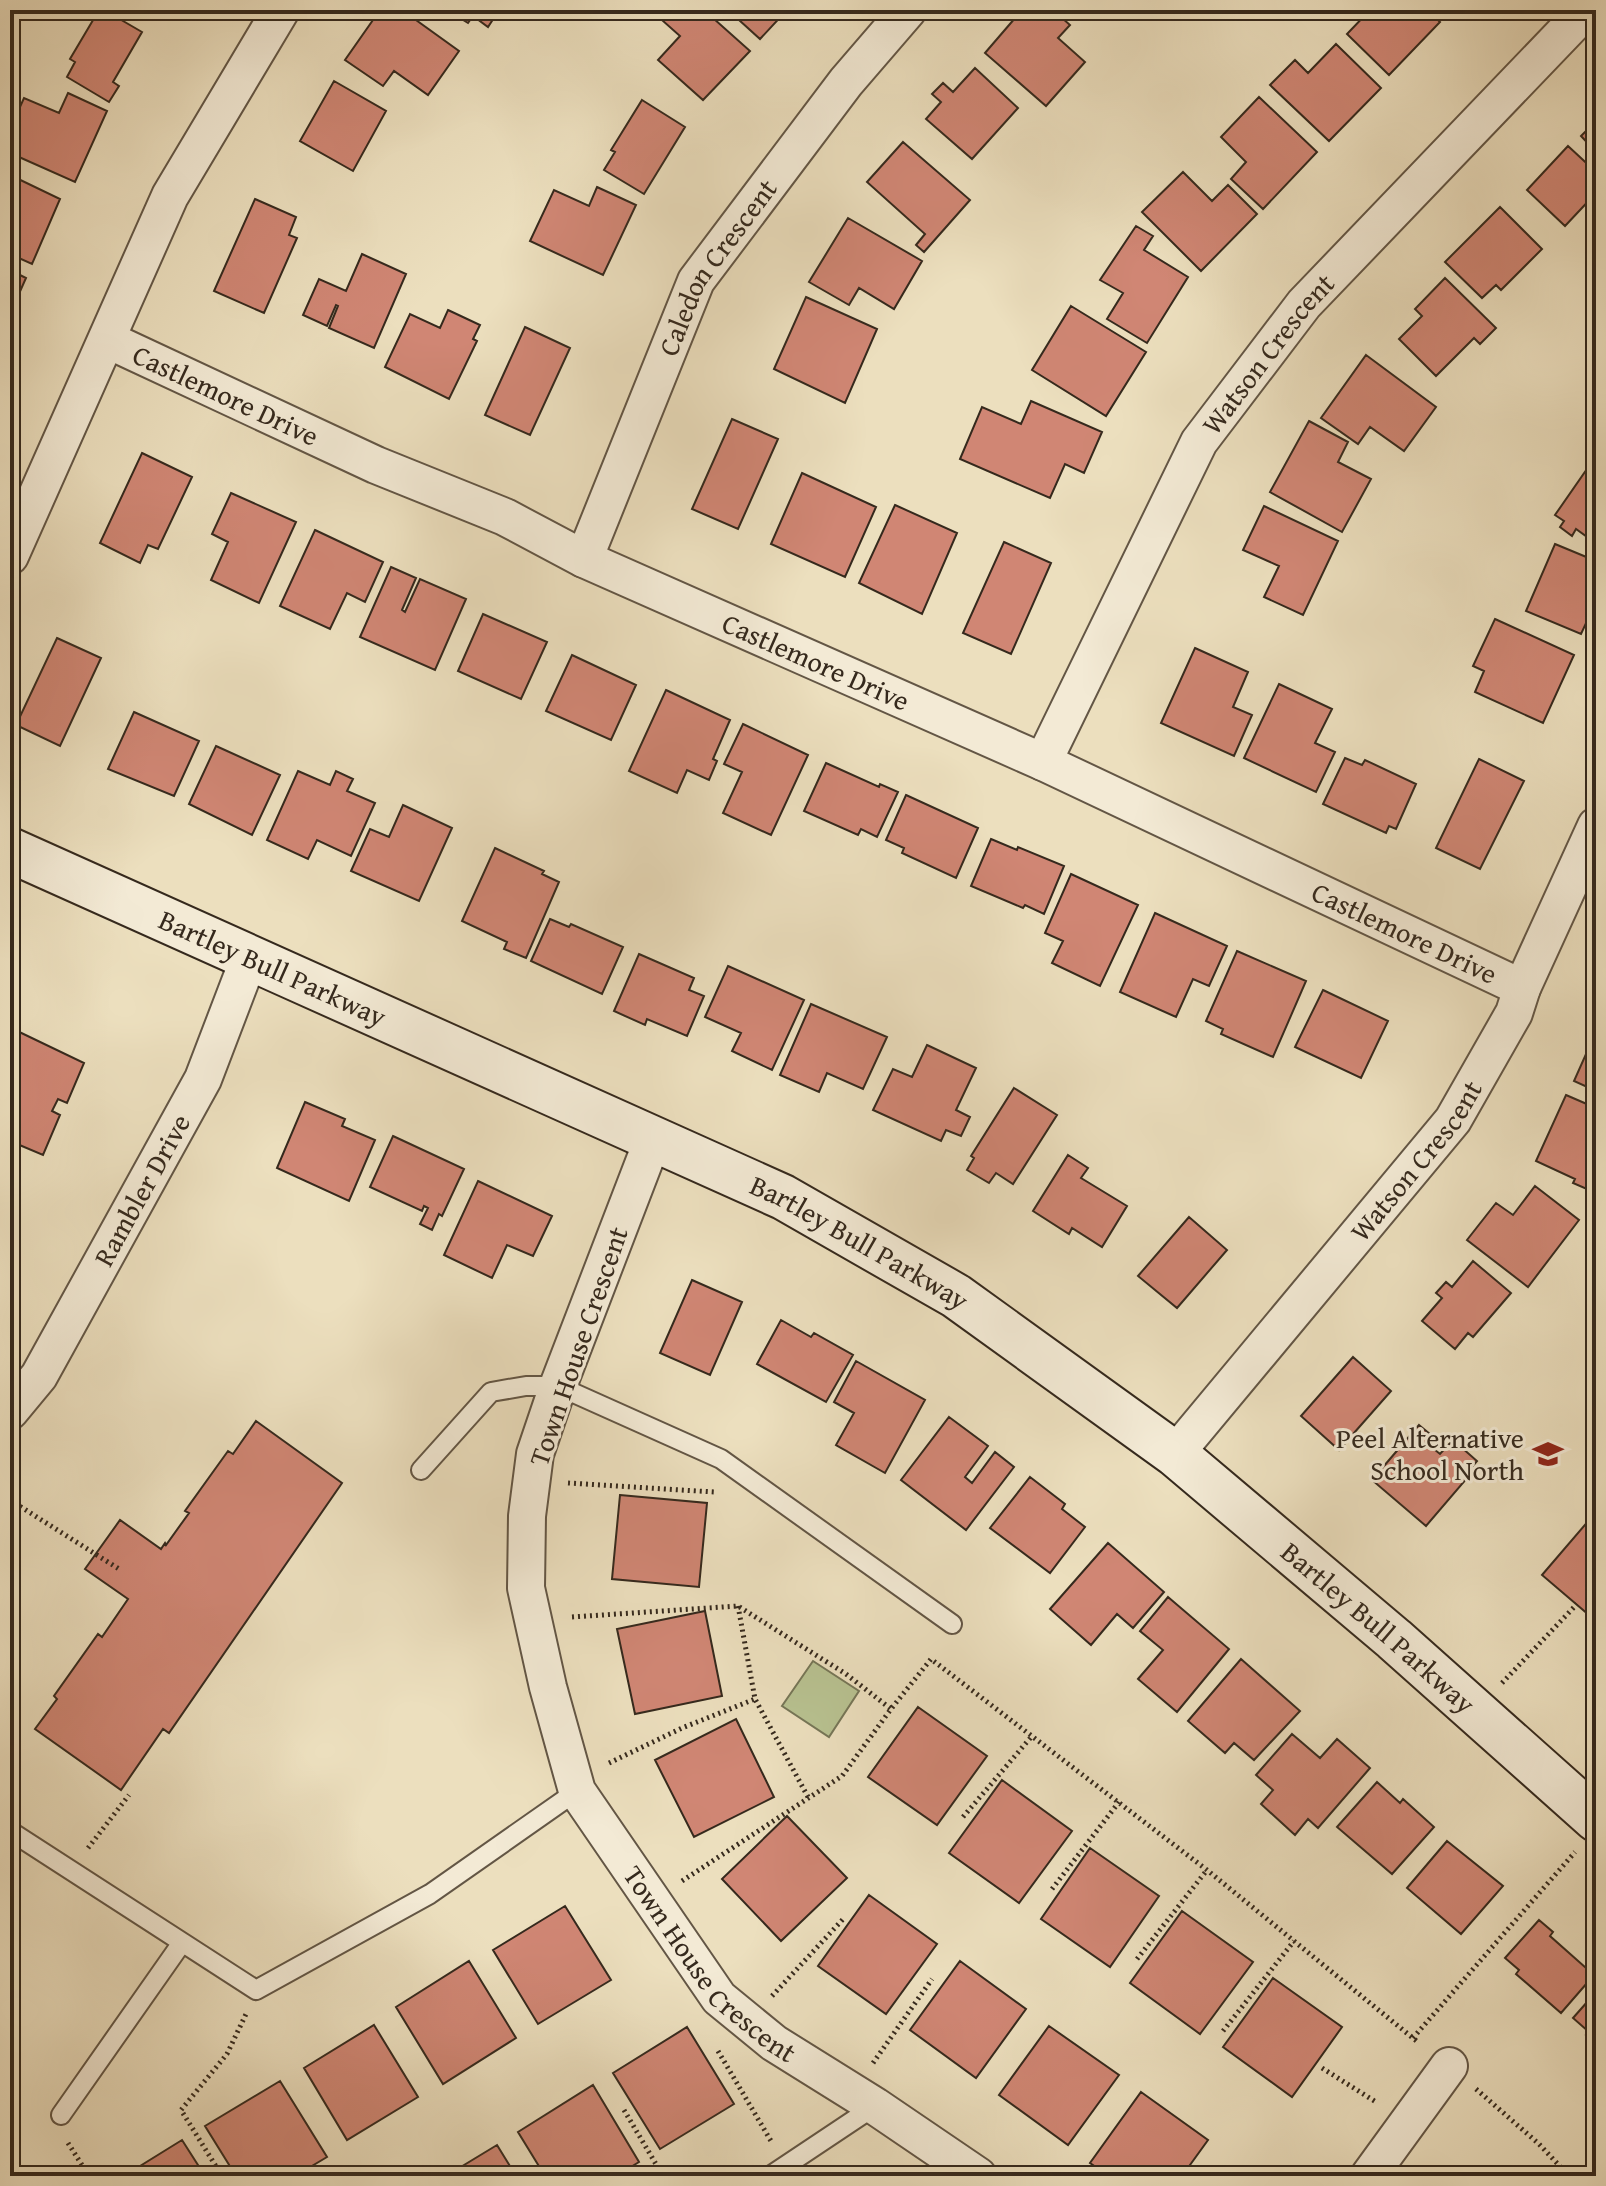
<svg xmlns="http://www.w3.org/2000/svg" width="1606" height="2186" viewBox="0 0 1606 2186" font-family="'Gentium Book Plus',serif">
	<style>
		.green { fill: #b8c291; stroke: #767657; stroke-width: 2 }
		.building { fill: #d08674; stroke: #35291d; stroke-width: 2 }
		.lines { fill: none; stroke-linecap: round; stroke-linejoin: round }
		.lane-casing { stroke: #635645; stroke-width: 22 }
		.street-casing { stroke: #635645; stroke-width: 40 }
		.secondary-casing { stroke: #35291d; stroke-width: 48 }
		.path { stroke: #35291d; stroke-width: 5; stroke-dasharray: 2 4; stroke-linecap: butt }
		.lane { stroke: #f3ead5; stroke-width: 18 }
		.street { stroke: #f3ead5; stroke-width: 36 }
		.secondary { stroke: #f3ead5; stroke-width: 44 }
		.labels { text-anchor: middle; stroke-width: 6; stroke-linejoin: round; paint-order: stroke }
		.street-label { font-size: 28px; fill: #35291d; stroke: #f3ead5 }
		.poi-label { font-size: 28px; fill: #35291d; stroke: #f3ead5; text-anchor: end }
	</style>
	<rect width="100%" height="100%" fill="#ecdfbe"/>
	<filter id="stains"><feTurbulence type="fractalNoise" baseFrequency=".0025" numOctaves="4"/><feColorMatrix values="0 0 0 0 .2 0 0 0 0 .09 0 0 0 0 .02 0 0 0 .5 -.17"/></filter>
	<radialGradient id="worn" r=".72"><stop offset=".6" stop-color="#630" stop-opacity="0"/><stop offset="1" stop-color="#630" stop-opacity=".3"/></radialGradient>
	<!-- green -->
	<path class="green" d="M813 1661 859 1691 829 1737 782 1706Z"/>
	<!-- building -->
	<path class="building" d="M99 10H104L142 32 113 82 119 86 109 102 67 77 75 62 70 59Z
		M149 10H169L163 19Z
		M380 10H402L459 51 428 95 394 71 383 86 345 60Z
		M447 10H499L488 27 473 16 468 23Z
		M672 10H704L750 51 703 100 658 60 680 36 663 21Z
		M728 10H787L760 39Z
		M1022 10H1053L1070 25 1058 38 1085 62 1046 106 985 53Z
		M1370 10H1428L1440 22 1389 75 1347 34Z
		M1336 44 1381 88 1329 141 1270 85 1295 60 1308 73Z
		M975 68 1018 108 972 159 926 119 941 102 932 94 943 83 953 92Z
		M334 81 386 111 353 171 300 141Z
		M68 93 107 111 75 182 10 153V129L24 98 59 113Z
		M1259 97 1317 152 1263 209 1231 179 1246 162 1221 137Z
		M642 100 685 127 644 194 604 170 615 152 611 150Z
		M1596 121V152L1581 136Z
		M903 142 970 200 924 252 916 245 925 234 867 182Z
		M1568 146 1596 172V193L1565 226 1527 190Z
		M1183 172 1212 201 1228 185 1257 214 1201 271 1142 212Z
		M10 175 60 199 32 264 10 254Z
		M597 187 636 205 603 275 530 241 554 190 589 206Z
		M255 199 296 217 289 235 297 238 264 313 214 291Z
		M1500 207 1542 249 1501 290 1496 285 1482 298 1445 262Z
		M848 218 922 261 894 309 859 288 849 305 809 282Z
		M1136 226 1153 236 1144 250 1188 277 1147 343 1107 319 1123 293 1100 280Z
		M362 254 406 274 374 348 329 328 338 306 336 305 327 326 303 315 319 279 346 291Z
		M10 270 26 278 10 314Z
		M1445 278 1496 328 1480 344 1474 338 1436 376 1399 339 1422 316 1415 309Z
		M806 297 877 329 845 403 774 369Z
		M1071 306 1146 352 1106 416 1032 370Z
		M448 310 480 325 473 339 477 341 449 399 385 367 410 314 440 328Z
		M525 327 570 348 530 435 485 415Z
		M1366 355 1436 407 1404 451 1370 427 1358 444 1321 418Z
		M1031 401 1102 432 1084 473 1065 464 1050 498 960 459 982 407 1021 424Z
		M732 419 778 439 738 529 692 509Z
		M1309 421 1348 442 1338 462 1371 479 1342 532 1270 492Z
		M142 453 192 477 158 549 148 545 140 563 100 543Z
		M1596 456V531L1590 539 1576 529 1572 536 1560 527 1564 521 1555 515Z
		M802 473 876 507 845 577 771 544Z
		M231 493 296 522 259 603 211 580 228 542 212 534Z
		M895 505 957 533 922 614 859 583Z
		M1264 506 1338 541 1303 615 1264 597 1279 566 1243 550Z
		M315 530 383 562 365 602 347 593 330 629 280 606Z
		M1004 542 1051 563 1011 654 963 633Z
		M1555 544 1596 561V607L1594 606 1581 634 1526 611Z
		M391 567 416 578 402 610 405 612 420 579 466 599 435 670 360 637Z
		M483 614 547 642 521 699 458 671Z
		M1495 619 1574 655 1543 723 1475 692 1484 671 1473 666Z
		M57 638 101 658 60 746 16 725Z
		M1195 648 1248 672 1233 707 1252 715 1234 756 1161 723Z
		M572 655 636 685 611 740 546 711Z
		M1279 684 1332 709 1315 743 1335 752 1316 792 1244 758Z
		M666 690 730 720 713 759 717 761 709 780 687 770 677 793 629 771Z
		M134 712 199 741 174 796 108 769Z
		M743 724 808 755 771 835 723 813 742 772 724 764Z
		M216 746 280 775 252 835 189 804Z
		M1345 758 1362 765 1365 760 1416 784 1396 829 1389 826 1386 833 1323 804Z
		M1479 759 1524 781 1480 869 1436 848Z
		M826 763 879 787 880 784 898 792 877 837 861 829 858 835 804 811Z
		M298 771 330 785 336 771 353 779 347 791 375 803 351 856 317 840 308 859 267 840Z
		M906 795 978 828 956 878 902 853 904 848 886 840Z
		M403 805 452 828 419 901 351 871 370 829 389 837Z
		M991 839 1017 850 1018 847 1064 866 1044 914 1025 905 1023 908 971 886Z
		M495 848 544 871 542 874 559 882 526 958 504 949 507 942 462 921Z
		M1071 874 1138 905 1100 986 1052 963 1063 941 1045 933Z
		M1155 913 1227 946 1209 986 1193 979 1176 1017 1120 992Z
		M550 919 569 927 571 924 623 947 602 994 531 961Z
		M1237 951 1306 981 1273 1057 1221 1034 1223 1029 1206 1021Z
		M639 954 694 978 689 990 704 996 687 1036 647 1019 645 1025 614 1011Z
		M728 966 804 1000 772 1070 732 1051 741 1033 705 1017Z
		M1323 990 1388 1021 1361 1078 1295 1047Z
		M811 1004 887 1037 863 1089 827 1073 819 1092 780 1075Z
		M11 1028 84 1063 67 1103 58 1099 52 1111 60 1115 43 1155 10 1141Z
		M1594 1036 1596 1037V1091L1574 1081Z
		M927 1045 976 1068 956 1110 970 1117 961 1136 946 1130 941 1141 873 1110 893 1069 912 1077Z
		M1014 1088 1057 1115 1013 1184 996 1173 989 1183 967 1170 974 1158 971 1156Z
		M1566 1095 1596 1108V1193L1573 1183 1575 1179 1536 1161Z
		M305 1102 345 1119 342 1126 375 1140 349 1201 277 1168Z
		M393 1136 464 1169 442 1216 439 1214 432 1230 420 1224 428 1208 424 1206 422 1211 370 1187Z
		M1068 1155 1088 1168 1081 1178 1127 1206 1102 1247 1072 1228 1069 1234 1033 1211Z
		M478 1181 552 1216 533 1256 507 1245 492 1278 444 1255Z
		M1535 1186 1579 1220 1528 1287 1467 1240 1496 1203 1513 1215Z
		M1189 1217 1227 1250 1177 1308 1138 1276Z
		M1473 1261 1511 1293 1473 1337 1468 1333 1455 1349 1422 1321 1442 1298 1436 1293 1446 1282 1452 1287Z
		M692 1280 742 1302 710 1375 660 1353Z
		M781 1320 811 1337 814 1333 853 1355 826 1402 757 1364Z
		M1353 1357 1391 1391 1339 1450 1301 1416Z
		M856 1361 925 1400 885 1473 836 1445 854 1413 834 1402Z
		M949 1417 988 1446 965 1477 972 1483 995 1452 1014 1467 966 1530 901 1480Z
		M256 1421 342 1483 169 1733 163 1729 121 1790 35 1729 57 1699 54 1696 98 1634 102 1637 128 1599 85 1569 120 1520 161 1549 165 1543 166 1545 189 1513 185 1511 228 1451 233 1454Z
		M1419 1425 1431 1435 1425 1443 1427 1444 1432 1439 1439 1446 1435 1450 1440 1454 1453 1440 1477 1461 1466 1474 1468 1477 1426 1526 1372 1480Z
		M1030 1477 1065 1504 1062 1509 1085 1527 1050 1573 990 1528Z
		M620 1495 707 1503 699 1587 612 1579Z
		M1596 1512V1621L1542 1575Z
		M1108 1543 1164 1592 1133 1628 1117 1614 1091 1645 1050 1609Z
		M1168 1597 1229 1649 1177 1712 1138 1679 1163 1650 1140 1631Z
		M705 1611 722 1696 635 1714 617 1629Z
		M1241 1659 1300 1711 1254 1760 1234 1743 1225 1753 1188 1721Z
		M918 1707 987 1756 937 1825 868 1777Z
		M736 1719 774 1797 694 1837 655 1760Z
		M1292 1734 1320 1758 1337 1739 1370 1768 1318 1828 1308 1819 1295 1835 1261 1804 1273 1790 1256 1775Z
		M1002 1780 1072 1831 1019 1903 949 1853Z
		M1377 1782 1400 1803 1403 1799 1434 1827 1392 1874 1337 1827Z
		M787 1816 847 1878 781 1941 722 1879Z
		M1447 1841 1503 1886 1461 1934 1407 1888Z
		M1090 1848 1159 1896 1110 1967 1041 1919Z
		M869 1895 937 1944 886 2014 818 1966Z
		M565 1906 611 1980 538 2024 493 1950Z
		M1182 1911 1253 1962 1200 2034 1130 1983Z
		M1539 1920 1553 1932 1550 1936 1594 1975 1561 2013 1516 1974 1519 1970 1505 1958Z
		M469 1961 516 2038 443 2084 396 2007Z
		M960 1961 1026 2009 976 2078 910 2030Z
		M1273 1978 1342 2027 1292 2097 1223 2047Z
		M1596 1992V2044L1586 2035 1589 2032 1573 2018Z
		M374 2025 418 2097 347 2140 304 2068Z
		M1049 2026 1119 2075 1068 2145 999 2095Z
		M687 2027 734 2104 660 2149 613 2073Z
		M280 2081 327 2157 295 2176H236L205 2126Z
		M593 2085 639 2162 616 2176H545L518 2132Z
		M1141 2092 1208 2140 1182 2176H1109L1090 2163Z
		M182 2140 205 2176H124Z
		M497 2145 516 2176H446Z"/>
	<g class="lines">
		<!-- lane casing -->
		<g class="lane-casing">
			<path id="lane" d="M421 1470 491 1392 526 1386H558L721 1459 952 1624
				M10 1831 256 1990 430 1894 577 1791
				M61 2115 181 1944
				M770 2176 875 2106"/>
		</g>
		<!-- street casing -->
		<g class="street-casing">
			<g id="street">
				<path id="s1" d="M108 340 376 465 505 517 584 559 1043 762 1522 988"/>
				<path d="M10 556 170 196 281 10"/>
				<path id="s2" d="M584 559 696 281 846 82 908 10"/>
				<path id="s3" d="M1043 762 1199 442 1304 304 1586 10"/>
				<path id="s4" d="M653 1139 558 1386 535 1454 527 1516 526 1588 548 1687 577 1791 719 1998 774 2043 875 2106 978 2176"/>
				<path id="s5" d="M10 1411 39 1376 203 1079 250 956"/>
				<path id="s6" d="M1175 1454 1453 1120 1514 1013 1522 988 1596 826"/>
				<path d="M1369 2176 1449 2066"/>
			</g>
		</g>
		<!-- secondary casing -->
		<g class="secondary-casing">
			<g id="secondary">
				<path id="s7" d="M10 850 783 1197 956 1296 1175 1454 1394 1639 1596 1819"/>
			</g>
		</g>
		<!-- path -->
		<path class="path" d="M568 1483 714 1492
			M10 1500 119 1569
			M738 1606 755 1699 808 1797
			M572 1617 738 1606 846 1674 891 1709
			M1502 1683 1577 1604
			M609 1763 682 1728 755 1699
			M963 1817 1032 1736
			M88 1848 129 1795
			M682 1881 842 1776 891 1709 931 1659 1207 1870 1419 2043
			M1052 1889 1119 1802
			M1137 1959 1207 1870
			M772 1996 845 1917
			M1223 2031 1294 1941
			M1413 2038 1575 1852
			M718 2051 771 2141
			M873 2063 932 1979
			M1322 2068 1376 2102
			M1476 2089 1539 2144 1569 2176
			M624 2110 663 2176
			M68 2143 89 2176
			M530 2172 533 2176
			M222 2176 181 2110 227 2054 246 2014"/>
		<!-- lane -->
		<use href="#lane" class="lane"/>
		<!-- street -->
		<use href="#street" class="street"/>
		<!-- secondary -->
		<use href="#secondary" class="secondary"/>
	</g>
	<!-- icons -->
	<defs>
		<g id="school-bare" transform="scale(2.4)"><path d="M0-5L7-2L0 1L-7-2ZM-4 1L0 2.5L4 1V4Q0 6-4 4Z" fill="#8f2418" stroke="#f3ead5" stroke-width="2.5" paint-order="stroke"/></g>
	</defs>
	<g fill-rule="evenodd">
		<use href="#school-bare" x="1548" y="1454"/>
	</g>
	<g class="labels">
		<!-- street labels -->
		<g class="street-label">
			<text dy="10" stroke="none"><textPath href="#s2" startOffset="322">Caledon Crescent</textPath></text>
			<text dy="10" stroke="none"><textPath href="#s3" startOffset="468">Watson Crescent</textPath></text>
			<text dy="10" stroke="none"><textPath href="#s1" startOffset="130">Castlemore Drive</textPath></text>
			<text dy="10" stroke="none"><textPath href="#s1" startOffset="778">Castlemore Drive</textPath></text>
			<text dy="10" stroke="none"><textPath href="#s1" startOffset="1426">Castlemore Drive</textPath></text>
			<text dy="10" stroke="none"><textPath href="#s7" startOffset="288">Bartley Bull Parkway</textPath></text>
			<text dy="10" stroke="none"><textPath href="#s6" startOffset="380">Watson Crescent</textPath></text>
			<text dy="10" stroke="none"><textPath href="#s5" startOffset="258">Rambler Drive</textPath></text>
			<text dy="10" stroke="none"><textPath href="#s7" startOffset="936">Bartley Bull Parkway</textPath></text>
			<text transform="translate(578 1346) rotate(-71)" y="10">Town House Crescent</text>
			<text dy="10" stroke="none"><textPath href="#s7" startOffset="1584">Bartley Bull Parkway</textPath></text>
			<text dy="10" stroke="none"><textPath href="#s4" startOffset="900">Town House Crescent</textPath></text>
		</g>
		<!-- poi labels -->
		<g class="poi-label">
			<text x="1524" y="1448">Peel Alternative<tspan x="1524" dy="32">School North</tspan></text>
		</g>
	</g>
	<!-- margin -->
	<rect width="1606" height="2186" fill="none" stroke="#ecdfbe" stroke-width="40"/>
	<rect x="12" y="12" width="1582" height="2162" fill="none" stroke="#35291d" stroke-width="4"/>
	<rect x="20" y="20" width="1566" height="2146" fill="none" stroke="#35291d" stroke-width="2"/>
	<rect width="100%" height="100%" filter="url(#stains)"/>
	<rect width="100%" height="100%" fill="url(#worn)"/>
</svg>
